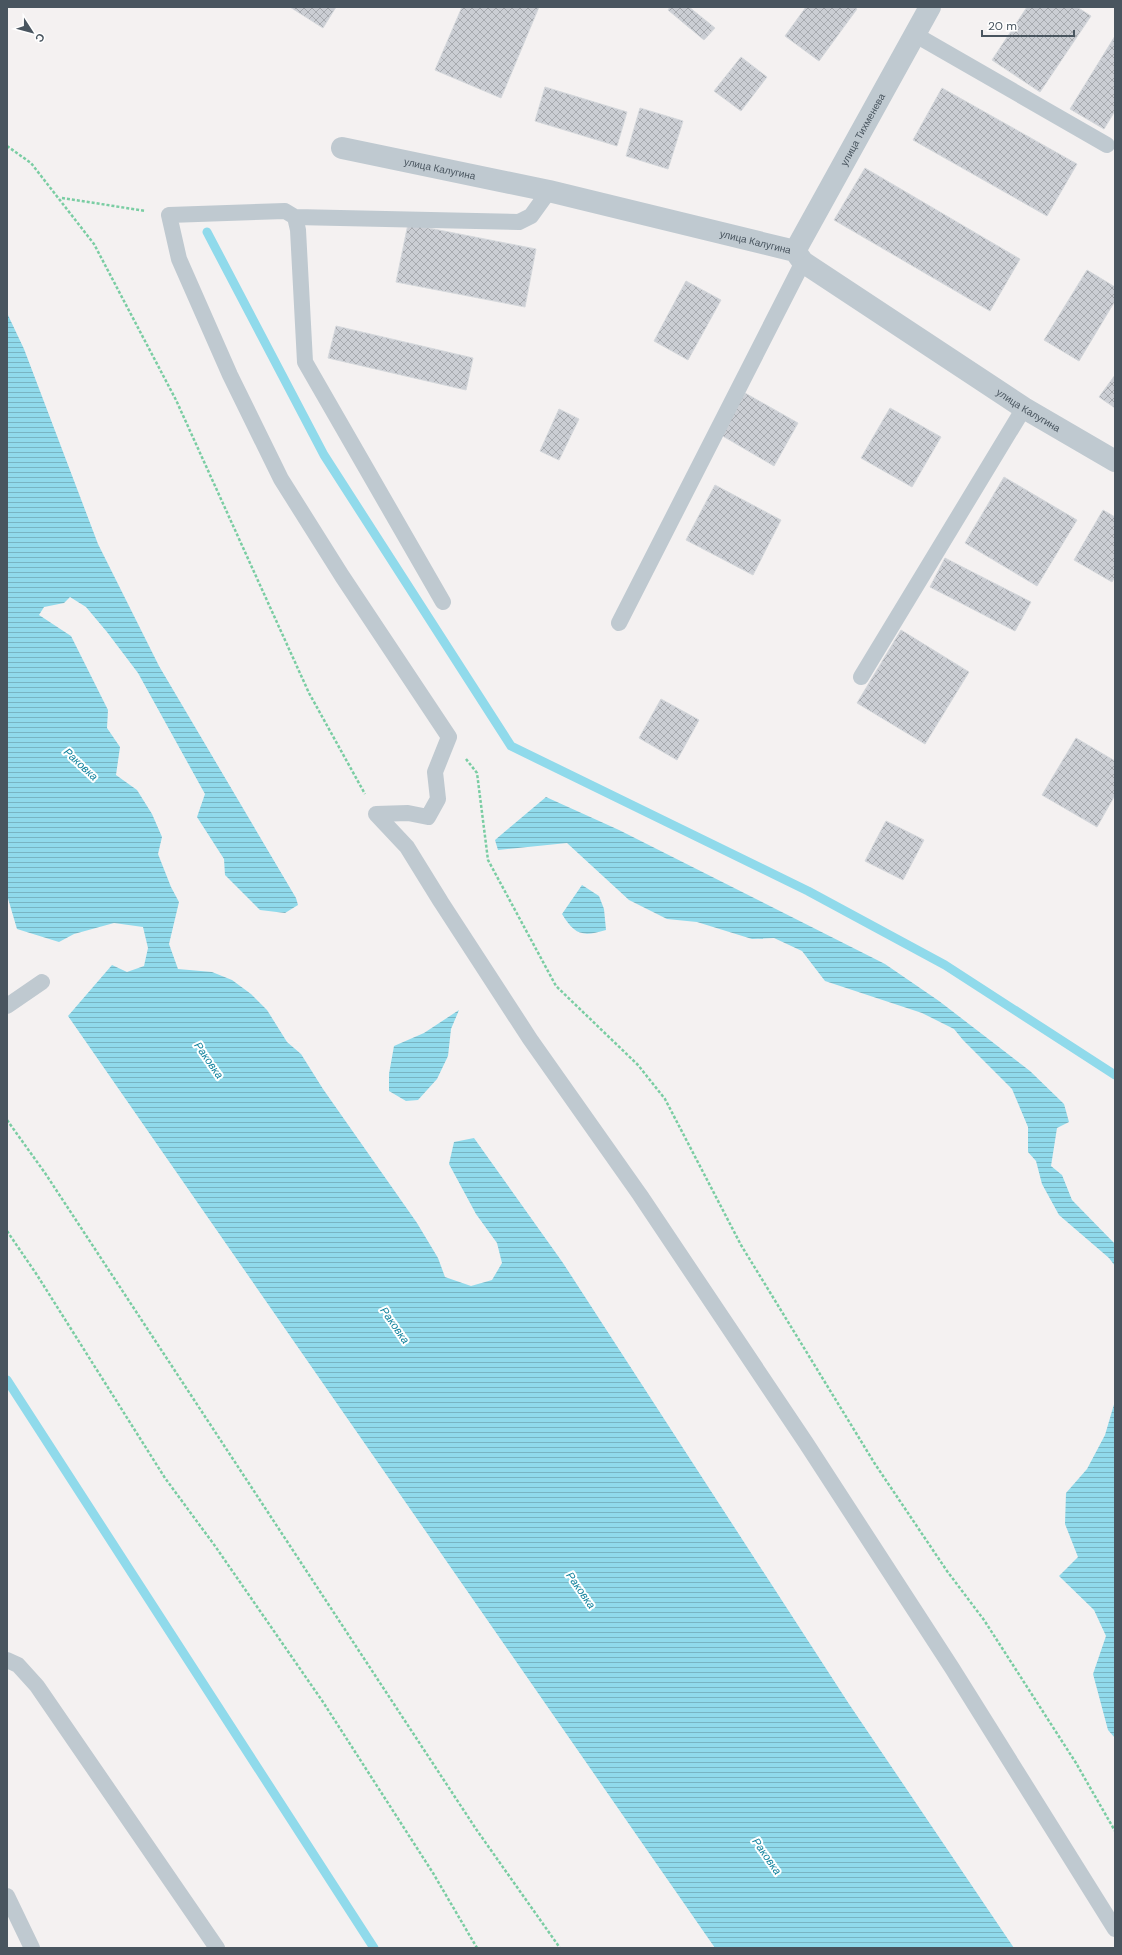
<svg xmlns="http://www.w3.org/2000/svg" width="1122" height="1955" viewBox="0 0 1122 1955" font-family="'DM Sans',sans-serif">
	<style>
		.water { fill: url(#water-rules) }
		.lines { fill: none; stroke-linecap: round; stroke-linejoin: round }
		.stream { stroke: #90daeb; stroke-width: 9 }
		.building { fill: url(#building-cross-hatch); stroke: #d5d8dc }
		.path { stroke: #7acda3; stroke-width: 2.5; stroke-dasharray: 3 2; stroke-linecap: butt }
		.lane { stroke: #bfc9d0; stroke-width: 16 }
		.street { stroke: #bfc9d0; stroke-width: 22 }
		.labels { text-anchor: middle; stroke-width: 4; stroke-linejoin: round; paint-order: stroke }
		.street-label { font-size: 10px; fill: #49555f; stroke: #fff }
		.water-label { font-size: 11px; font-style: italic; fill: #0f819c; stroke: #fff }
	</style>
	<defs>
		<pattern id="water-rules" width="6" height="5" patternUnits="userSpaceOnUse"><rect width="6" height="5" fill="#90daeb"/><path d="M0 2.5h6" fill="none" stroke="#78b4c2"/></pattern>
		<pattern id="building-cross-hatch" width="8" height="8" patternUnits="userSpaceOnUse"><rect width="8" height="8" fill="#cbced4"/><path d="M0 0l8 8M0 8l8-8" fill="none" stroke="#a7aaaf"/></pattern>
	</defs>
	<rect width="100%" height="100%" fill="#f4f1f1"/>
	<!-- water -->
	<path class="water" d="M7 313 24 349 98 544 159 666 296 898 298 905 285 913 260 910 225 875 224 859 197 817 205 794 138 673 107 632 86 607 70 597 64 603 44 607 39 615 71 636 108 710 107 728 120 747 116 775 137 790 152 814 162 837 158 854 171 887 179 902 169 944 178 969 212 972 232 980 251 994 267 1010 287 1042 301 1054 323 1089 417 1223 438 1258 445 1277 471 1286 492 1280 502 1263 497 1243 476 1214 449 1164 454 1142 474 1138 563 1263 849 1704 1014 1948H715L68 1016 112 965 127 972 144 966 148 948 143 927 114 923 74 934 59 942 17 929 7 895Z
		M546 797 619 830 885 964 939 1001 1030 1071 1064 1104 1069 1122 1057 1128 1051 1166 1062 1175 1072 1200 1115 1244V1266L1109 1258 1059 1215 1042 1184 1036 1161 1028 1152V1127L1012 1089 963 1040 954 1029 922 1013 825 981 802 951 774 938 752 939 697 922 667 919 629 900 567 843 498 850 495 840Z
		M582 885 599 896 604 909 606 930C582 937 575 935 562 914Z
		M459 1010 451 1029 448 1056 437 1079 418 1100 406 1101 389 1091V1074L394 1046 424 1033Z
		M1115 1401V1738L1108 1730 1093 1674 1106 1636 1094 1610 1059 1576 1078 1557 1065 1524 1066 1493 1087 1469 1105 1435Z"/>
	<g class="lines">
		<!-- stream -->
		<path class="stream" d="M207 232 324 455 511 746 808 891 945 965 1115 1075
			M7 1380 374 1948"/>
	</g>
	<!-- building -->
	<path class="building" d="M290 7H336L323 28Z
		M462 7H539L501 98 435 70Z
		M670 7H689L715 28 704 40 668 10Z
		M806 7H854L857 9 819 61 785 36Z
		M1027 7H1077L1091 16 1040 92 992 60Z
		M1115 36V111L1104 129 1070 109Z
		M741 57 767 77 741 111 714 91Z
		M545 87 627 112 617 146 535 121Z
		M942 88 1077 164 1047 216 913 140Z
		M640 108 683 121 668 169 626 156Z
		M865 168 1020 259 990 311 834 220Z
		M408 224 536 249 525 307 396 282Z
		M1087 270 1115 287V301L1079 361 1044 340Z
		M686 281 721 300 688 360 654 341Z
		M336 326 473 358 466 390 328 358Z
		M1115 375V408L1099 397Z
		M745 393 798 423 774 466 721 435Z
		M890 408 941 437 912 487 861 458Z
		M559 409 579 419 559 460 540 451Z
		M1004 477 1077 520 1037 586 965 543Z
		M715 485 781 520 753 575 686 540Z
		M1103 510 1115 517V577L1112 582 1074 560Z
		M945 558 1031 602 1015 631 930 587Z
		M901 630 969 672 925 744 857 703Z
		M661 699 699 720 677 760 639 738Z
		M1076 738 1115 761V795L1097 827 1042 795Z
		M886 821 924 840 903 880 865 861Z"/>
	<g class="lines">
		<!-- path -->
		<path class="path" d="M7 146 31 163 94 244 176 400 309 693 365 794
			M62 198 146 211
			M466 759 477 773 488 860 556 986 638 1065 665 1099 741 1245 875 1464 947 1571 984 1620 1076 1763 1115 1831
			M7 1120 45 1173 476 1829 560 1948
			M7 1231 37 1275 165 1478 215 1546 323 1702 433 1873 477 1948"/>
		<!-- lane -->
		<path class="lane" d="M914 34 1107 145
			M295 217 519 222 531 216 549 191
			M619 623 803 262
			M861 677 1024 408
			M376 814 407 847 441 902 530 1039 640 1195 806 1443 952 1668 1115 1929
			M376 814 408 813 428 817 438 799 435 772 449 737 342 576 281 479 230 375 179 259 169 215 285 211 295 217 298 230 305 362 443 602
			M7 1006 42 982
			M7 1660 18 1665 37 1686 217 1948
			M7 1896 32 1948"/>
		<!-- street -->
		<g class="street">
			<path id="s1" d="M342 148 549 191 795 251 803 262 1024 408 1115 461"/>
			<path id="s2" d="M795 251 930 7"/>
		</g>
	</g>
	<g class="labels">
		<!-- street labels -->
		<g class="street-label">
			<text dy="4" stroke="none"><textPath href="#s2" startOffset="139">улица Тихменева</textPath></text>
			<text dy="4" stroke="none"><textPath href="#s1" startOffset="100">улица Калугина</textPath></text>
			<text dy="4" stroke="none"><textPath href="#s1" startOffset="424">улица Калугина</textPath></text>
			<text dy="4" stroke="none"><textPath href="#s1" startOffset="748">улица Калугина</textPath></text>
		</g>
		<!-- water labels -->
		<g class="water-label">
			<text transform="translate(81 764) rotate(43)" y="4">Раковка</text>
			<text transform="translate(209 1060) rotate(55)" y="4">Раковка</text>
			<text transform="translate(395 1325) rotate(55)" y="4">Раковка</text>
			<text transform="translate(581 1590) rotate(55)" y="4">Раковка</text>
			<text transform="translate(767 1856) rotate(55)" y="4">Раковка</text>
		</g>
	</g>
	<!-- border -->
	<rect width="1122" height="1955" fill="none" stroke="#49555f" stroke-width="16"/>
	<!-- north arrow -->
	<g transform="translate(32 32) rotate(126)" stroke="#ffffff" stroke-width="3" paint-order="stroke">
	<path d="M0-3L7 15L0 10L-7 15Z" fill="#49555f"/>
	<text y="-6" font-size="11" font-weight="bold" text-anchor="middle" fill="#49555f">С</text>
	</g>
	<!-- scale -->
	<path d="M982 30v6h92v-6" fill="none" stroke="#49555f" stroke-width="2"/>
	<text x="988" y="30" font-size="12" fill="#49555f" stroke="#ffffff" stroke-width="3" paint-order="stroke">20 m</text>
</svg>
